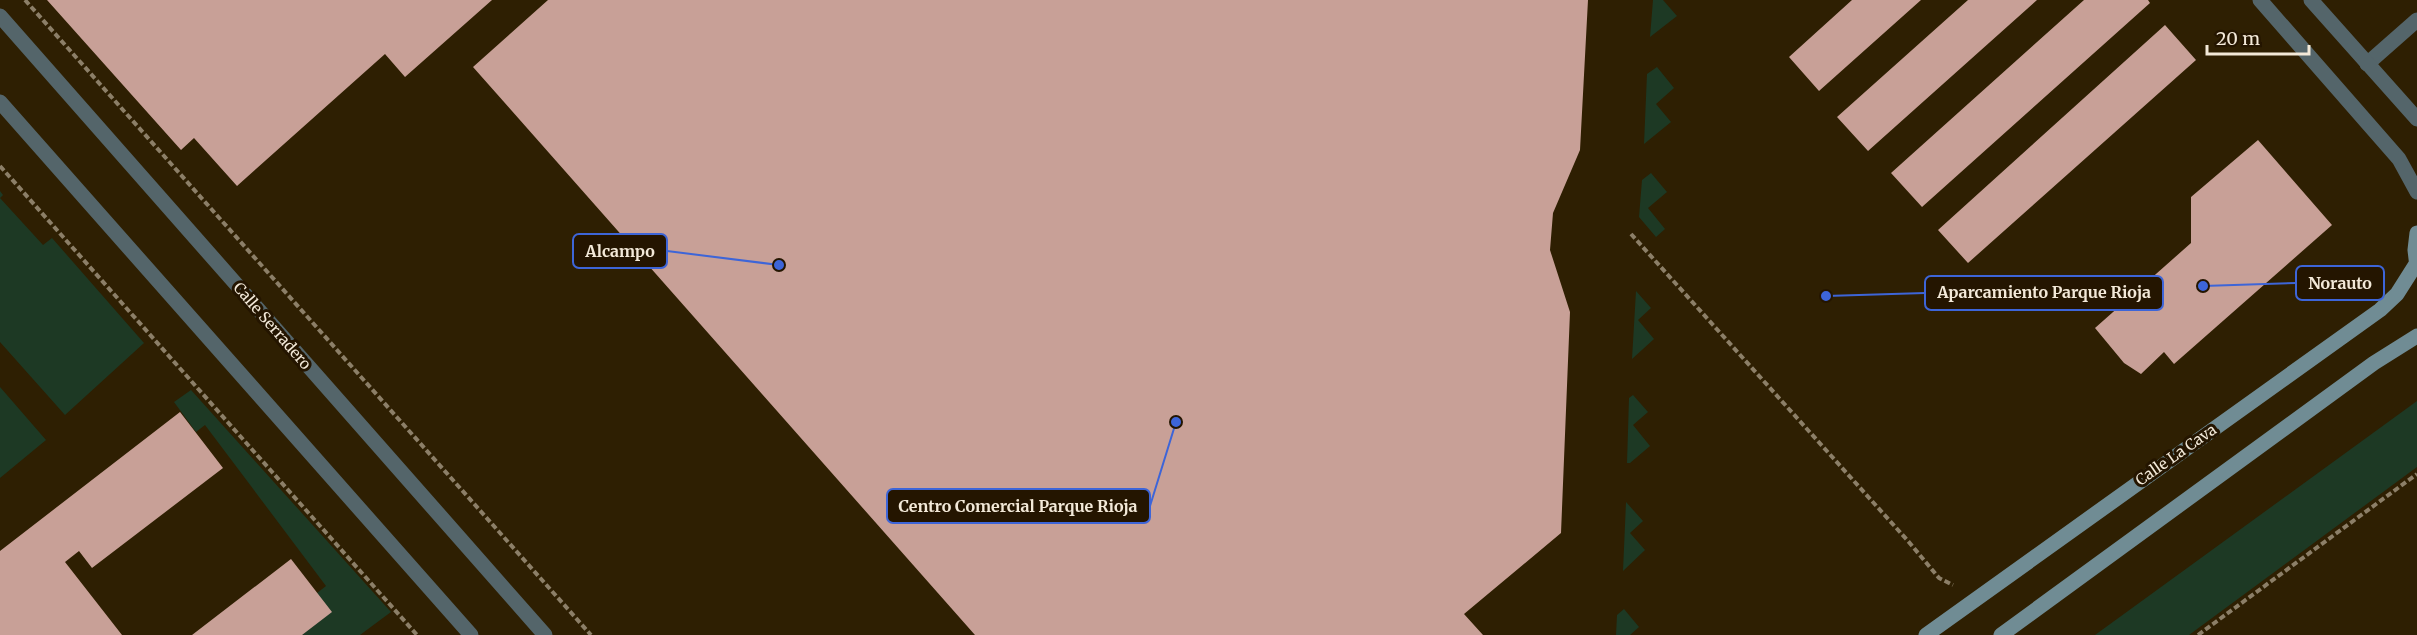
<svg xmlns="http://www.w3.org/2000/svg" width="2417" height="635" viewBox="0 0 2417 635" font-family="Merriweather,serif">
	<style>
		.green { fill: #1d3924 }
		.building { fill: #c8a097 }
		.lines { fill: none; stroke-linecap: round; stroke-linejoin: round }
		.path { stroke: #8c7f68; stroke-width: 4; stroke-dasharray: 6 3; stroke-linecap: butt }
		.service { stroke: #54656a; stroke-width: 15 }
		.minor { stroke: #54656a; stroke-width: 15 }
		.secondary { stroke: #708c94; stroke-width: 15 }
		.labels { text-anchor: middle; stroke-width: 6; stroke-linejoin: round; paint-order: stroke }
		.street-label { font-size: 15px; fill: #f3e9d8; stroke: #241500 }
		.leader { fill: none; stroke: #3d65d8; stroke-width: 2 }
		.callout-dot { fill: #3d65d8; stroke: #241500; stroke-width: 2 }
		.callout { fill: #241500; stroke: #3d65d8; stroke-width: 2 }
		.callout-label { font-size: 16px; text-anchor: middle; font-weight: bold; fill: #f3e9d8 }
	</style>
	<rect width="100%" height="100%" fill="#2e1f02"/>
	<!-- green -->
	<path class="green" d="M1653 0H1663L1677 16 1650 37Z
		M1657 67 1674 88 1656 104 1671 122 1644 144 1647 74Z
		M1651 173 1667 192 1648 208 1665 229 1656 237 1639 217 1642 180Z
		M0 191 3 195 0 198 43 245 52 238 144 343 65 415 0 342Z
		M1636 291 1651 308 1638 320 1654 339 1632 359Z
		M0 387 46 440 0 478Z
		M191 390 391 612 360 635H302L317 593 326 586 205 425 196 432 174 402Z
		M1633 395 1648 412 1633 425 1650 446 1630 463H1627L1629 398Z
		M2417 401V467L2189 635H2095Z
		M1626 502 1643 521 1630 533 1645 550 1623 571Z
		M1624 609 1639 627 1630 635H1616L1617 615Z"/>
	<!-- building -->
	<path class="building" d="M47 0H492L405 77 385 54 237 186 194 138 181 150Z
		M548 0H1588L1580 150 1553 213 1550 250 1570 312 1561 533 1464 614 1483 635H975L473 67Z
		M1852 0H1921L1819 91 1789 57Z
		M1968 0H2037L1868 151 1837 117Z
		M2084 0H2148L2150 3 1922 207 1891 173Z
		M2165 25 2196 60 1968 263 1938 230Z
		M2258 140 2332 225 2174 364 2164 352 2141 374 2124 363 2095 328 2191 243V197Z
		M180 412 223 468 92 568 79 551 65 562 122 635H0V551Z
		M291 559 332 612 302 635H192Z"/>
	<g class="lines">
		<!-- path -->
		<path class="path" d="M25 0 591 635
			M0 166 417 635
			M1631 234 1908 541 1939 578 1953 585
			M2198 635 2417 474"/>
		<!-- service -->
		<path class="service" d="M2367 64 2417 20"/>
		<!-- minor -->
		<path class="minor" d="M2260 0 2399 159 2417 192
			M2311 0 2417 119
			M0 16 545 635
			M0 102 471 635"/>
		<!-- secondary -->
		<path class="secondary" d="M2417 233 2415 250 2417 267
			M1926 635 2380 310 2397 294 2416 264
			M2001 635 2374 363 2417 336"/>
	</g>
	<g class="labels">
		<!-- street labels -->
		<g class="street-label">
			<text transform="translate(272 326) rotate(49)" y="5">Calle Serradero</text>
			<text transform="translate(2176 455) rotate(-35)" y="5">Calle La Cava</text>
		</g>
	</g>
	<!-- callouts -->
	<path class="leader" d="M779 265L667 251M2203 286L2296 283M1826 296L1925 293M1176 422L1150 506"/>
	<g class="callout-dot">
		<circle cx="779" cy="265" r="6"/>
		<circle cx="2203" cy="286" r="6"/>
		<circle cx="1826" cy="296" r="6"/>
		<circle cx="1176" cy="422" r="6"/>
	</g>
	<g class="callout">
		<rect x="573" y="234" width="94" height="34" rx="6"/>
		<rect x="2296" y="266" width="88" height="34" rx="6"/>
		<rect x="1925" y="276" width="238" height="34" rx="6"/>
		<rect x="887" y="489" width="263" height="34" rx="6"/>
	</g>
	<g class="callout-label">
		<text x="620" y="257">Alcampo</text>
		<text x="2340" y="289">Norauto</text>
		<text x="2044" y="298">Aparcamiento Parque Rioja</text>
		<text x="1018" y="512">Centro Comercial Parque Rioja</text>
	</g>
	<!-- scale -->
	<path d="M2207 45v9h102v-9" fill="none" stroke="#f3e9d8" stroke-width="3"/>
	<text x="2216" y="45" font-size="18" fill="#f3e9d8" stroke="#241500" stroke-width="4.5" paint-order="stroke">20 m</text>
</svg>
